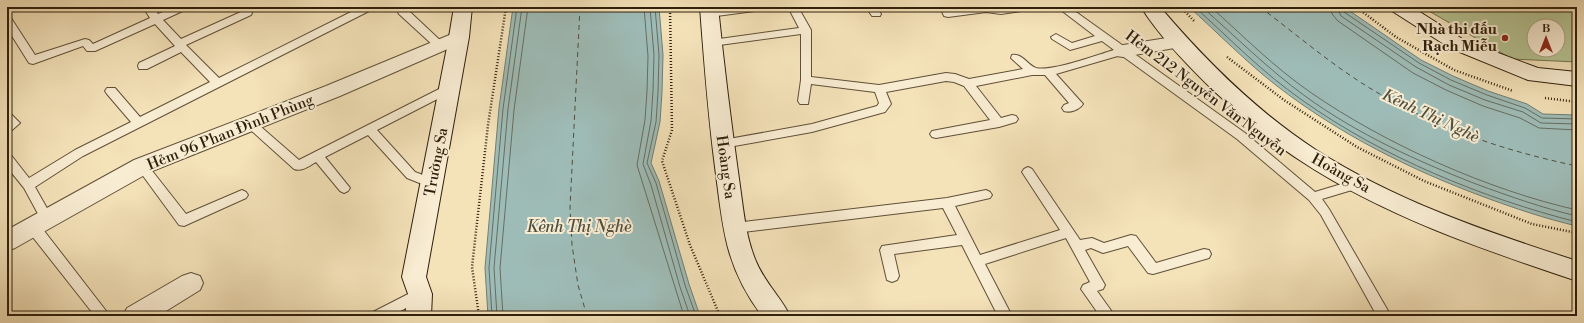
<svg xmlns="http://www.w3.org/2000/svg" width="1584" height="323" viewBox="0 0 1584 323" font-family="'Libre Bodoni',serif">
	<style>
		.green { fill: #b6c493; stroke: #727250; fill-rule: evenodd }
		.water { fill: #9ebcb7; stroke: #727e73 }
		.lines { fill: none; stroke-linecap: round; stroke-linejoin: round }
		.shore { stroke: #666e62; stroke-width: 1 }
		.ferry { stroke: #504f3f; stroke-width: 1; stroke-dasharray: 5 4; stroke-linecap: butt }
		.lane-casing { stroke: #605037; stroke-width: 2 }
		.street-casing { stroke: #605037; stroke-width: 2 }
		.secondary-casing { stroke: #2f200c; stroke-width: 2 }
		.path { stroke: #2f200c; stroke-width: 2.5; stroke-dasharray: 1 2; stroke-linecap: butt }
		.lane { fill: #f8ecd2; fill-rule: evenodd }
		.street { fill: #f8ecd2; fill-rule: evenodd }
		.secondary { fill: #f8ecd2; fill-rule: evenodd }
		.poi-dot { fill: #8f2418; stroke: #f8ecd2; stroke-width: 1.5 }
		.labels { text-anchor: middle; stroke-width: 4; stroke-linejoin: round; paint-order: stroke }
		.poi-label { font-size: 15px; font-weight: bold; fill: #2f200c; stroke: #f8ecd2; text-anchor: end }
		.street-label { font-size: 15px; fill: #2f200c; stroke: #f8ecd2 }
		.water-label { font-size: 16px; font-style: italic; fill: #504f3f; stroke: #f8ecd2 }
	</style>
	<rect width="100%" height="100%" fill="#f4e2b9"/>
	<filter id="stains"><feTurbulence type="fractalNoise" baseFrequency=".005" numOctaves="4"/><feColorMatrix values="0 0 0 0 .2 0 0 0 0 .09 0 0 0 0 .02 0 0 0 .5 -.17"/></filter>
	<radialGradient id="worn" r=".72"><stop offset=".6" stop-color="#630" stop-opacity="0"/><stop offset="1" stop-color="#630" stop-opacity=".3"/></radialGradient>
	<!-- green -->
	<path class="green" d="M1422 7H1577V62L1512 59ZM1534 26H1558V50H1534Z"/>
	<!-- water -->
	<path class="water" d="M513 7H659L663 55 662 92 660 122 651 163 659 181 689 284 700 316H488L485 268 499 108Z
		M1189 7H1344L1421 60 1453 76 1488 91 1527 104 1543 114 1577 115V226C1546 219 1514 208 1484 197 1411 170 1339 134 1277 86 1246 62 1218 33 1189 7Z"/>
	<g class="lines">
		<!-- shore -->
		<path class="shore" d="M644 7 648 56 647 91 645 120 637 165 684 316
			M650 7 654 55 653 91 651 121 643 164 651 185 680 287 690 316
			M655 7 659 55 658 92 656 122 647 163 656 183 685 285 696 316
			M1195 7C1230 39 1263 73 1302 100 1382 157 1482 198 1577 222
			M1202 7C1236 37 1268 69 1305 96 1357 134 1417 161 1476 184 1509 196 1542 208 1577 216
			M1211 7C1243 36 1274 67 1310 92 1385 144 1488 190 1577 210
			M1331 7 1332 14 1338 21 1413 73 1446 90 1483 106 1520 118 1539 128 1577 130
			M1337 7 1341 16 1416 67 1449 85 1485 100 1523 112 1541 123 1577 124
			M1342 7 1344 12 1419 63 1451 80 1487 95 1525 108 1542 118 1577 119
			M492 316 489 268 503 109 517 7
			M497 316 494 268 508 109 522 7
			M503 316 500 268 514 110 528 7"/>
		<!-- ferry -->
		<path class="ferry" d="M580 7 570 208 572 245 578 285 587 316
			M1260 7C1297 35 1333 66 1373 90 1436 128 1505 151 1577 166"/>
		<!-- lane casing -->
		<g class="lane-casing">
			<path id="lane" d="M143 7H153L158 14 175 7H188L187 9 163 20 181 39 243 11H251L252 13 251 15 186 45 219 78 361 7H374L373 9 83 156 35 187 53 219 51 223 47 224 43 223 24 188 7 167V154L11 155 29 178 75 150 131 122 107 94 105 91 107 88H115L140 117 210 82 181 52 147 69H139L138 66 139 63 175 46 155 24 95 51H87L83 46 33 64 29 63 7 28V17L11 18 35 55 85 39 89 40 93 44 150 18Z
				M404 7H416L410 12 443 43 444 45 443 47H435L399 14 398 12Z
				M738 7H767L762 10 709 17 704 14 709 11Z
				M788 7H798L811 30V77L879 85 946 73 955 74 969 79 1023 69 1011 58 1012 55C1023 53 1027 65 1036 68 1051 72 1097 55 1114 50L1102 41 1070 50 1052 39 1051 37 1056 34 1072 43 1095 36 1057 7H1069L1245 133 1315 192 1358 179 1362 181 1364 184 1362 187 1322 199 1329 209 1391 316H1377L1321 215 1309 200 1237 139 1121 55 1056 74 1083 104C1079 110 1070 113 1064 111L1062 108 1064 105 1069 103 1045 75H1032L976 86 1001 118 1012 115 1016 116 1018 119 1016 122 999 127 936 138 932 137 930 134 932 131 990 120 964 86 954 82 946 81 886 92 891 104 885 112 812 132 723 148 719 147 717 144 719 141 723 140 812 124 877 106 879 103 875 92 811 84 808 104H800L798 101 801 80V34L712 46 707 43 712 40 799 28Z
				M866 7H876L881 14 880 16H872Z
				M940 7H950L951 10 977 7H1034L1029 10 1001 14 986 12 948 17 944 16Z
				M449 84 453 85 455 88 453 91 377 130 415 172 436 180 438 183 436 186 432 188 407 178 368 135 325 157 350 188 348 191 344 193 340 191 316 162C309 166 302 172 294 169L243 123 245 120 249 119 253 120 299 160Z
				M7 113 11 114 20 123 11 131 7 132Z
				M142 161 146 163 186 214 242 190 246 192 248 195 246 198 184 226 179 225 138 169 136 166 138 163Z
				M1028 167 1032 169 1080 240 1092 238 1104 243 1131 235 1136 236 1156 263 1204 249 1209 250 1211 254 1209 258 1153 274 1148 273 1128 246 1103 253 1091 248 1085 250 1105 285 1103 289 1097 291 1115 316H1100L1081 289 1083 285 1090 282 1066 238 985 264 1012 316H998L962 245 894 254 899 276 897 280 892 282 887 280 880 250 882 246 957 235 943 208 735 233 730 232 729 228 730 224 735 223 947 198 986 190 990 192 992 195 990 198 955 206 980 255 1060 230 1022 172 1024 169Z
				M33 222 38 223 110 316H95L28 231 27 227 28 223Z
				M420 288 425 290 427 294 425 298 391 316H371L373 312Z"/>
		</g>
		<!-- street casing -->
		<g class="street-casing">
			<path id="street" d="M459 31 466 33 469 37 466 41 340 96 150 172 15 248 7 251V230L134 160 326 86Z
				M1179 36 1186 38 1189 42 1186 46 1123 57 1116 56 1113 51 1116 46 1123 45Z
				M191 273 200 276 203 283 200 290 158 316H123L127 308 182 276Z"/>
		</g>
		<!-- secondary casing -->
		<g class="secondary-casing">
			<path id="secondary" d="M454 7H472L469 37 426 277 432 294 431 316H405L408 294 402 277 449 37Z
				M700 7H718C724 65 731 122 739 179 743 206 745 234 755 259 764 282 780 296 790 316H762C724 265 723 227 715 167 708 114 704 61 700 7Z
				M1141 7H1160C1206 61 1256 111 1316 150 1396 201 1487 232 1577 261V281C1482 249 1386 217 1301 161 1270 141 1241 116 1214 91 1188 66 1160 37 1141 7Z
				M1390 7H1412L1464 40 1538 68 1577 72V86L1528 80 1450 48 1392 11Z"/>
		</g>
		<!-- path -->
		<path class="path" d="M670 7 672 130 662 161 690 245 720 316
			M1181 7 1194 21
			M1356 7 1396 37 1454 70 1513 91
			M1227 57 1284 100 1357 147 1424 181 1532 224 1577 233
			M1545 98 1577 102
			M479 316 472 267 488 125 506 7"/>
		<!-- lane -->
		<use href="#lane" class="lane"/>
		<!-- street -->
		<use href="#street" class="street"/>
		<!-- secondary -->
		<use href="#secondary" class="secondary"/>
	</g>
	<!-- markers -->
	<circle class="poi-dot" cx="1505" cy="38" r="4"/>
	<g class="labels">
		<!-- poi labels -->
		<g class="poi-label">
			<text x="1497" y="34">Nhà thi đấu<tspan x="1497" dy="17">Rạch Miễu</tspan></text>
		</g>
		<!-- street labels -->
		<g class="street-label">
			<text transform="translate(1206 93) rotate(37)" y="5">Hẻm 212 Nguyễn Văn Nguyễn</text>
			<text transform="translate(230 132) rotate(-22)" y="5">Hẻm 96 Phan Đình Phùng</text>
			<text transform="translate(436 162) rotate(-79)" y="5">Trường Sa</text>
			<text transform="translate(726 167) rotate(82)" y="5">Hoàng Sa</text>
			<text transform="translate(1341 173) rotate(29)" y="5">Hoàng Sa</text>
		</g>
		<!-- water labels -->
		<g class="water-label">
			<text transform="translate(1431 115) rotate(25)" y="6">Kênh Thị Nghè</text>
			<text x="579" y="232">Kênh Thị Nghè</text>
		</g>
	</g>
	<!-- margin -->
	<rect width="1584" height="323" fill="none" stroke="#f4e2b9" stroke-width="24"/>
	<rect x="8" y="8" width="1568" height="307" fill="none" stroke="#2f200c" stroke-width="2"/>
	<rect x="12" y="12" width="1560" height="299" fill="none" stroke="#2f200c"/>
	<!-- north arrow -->
	<g transform="translate(1546 38)"><circle r="19" fill="#f8ecd2" stroke="#a89a83"/>
	<path d="M0-3L7 15L0 10L-7 15Z" fill="#8f2418"/>
	<text y="-6" font-size="11" font-weight="bold" text-anchor="middle" fill="#2f200c">B</text>
	</g>
	<rect width="100%" height="100%" filter="url(#stains)"/>
	<rect width="100%" height="100%" fill="url(#worn)"/>
</svg>
